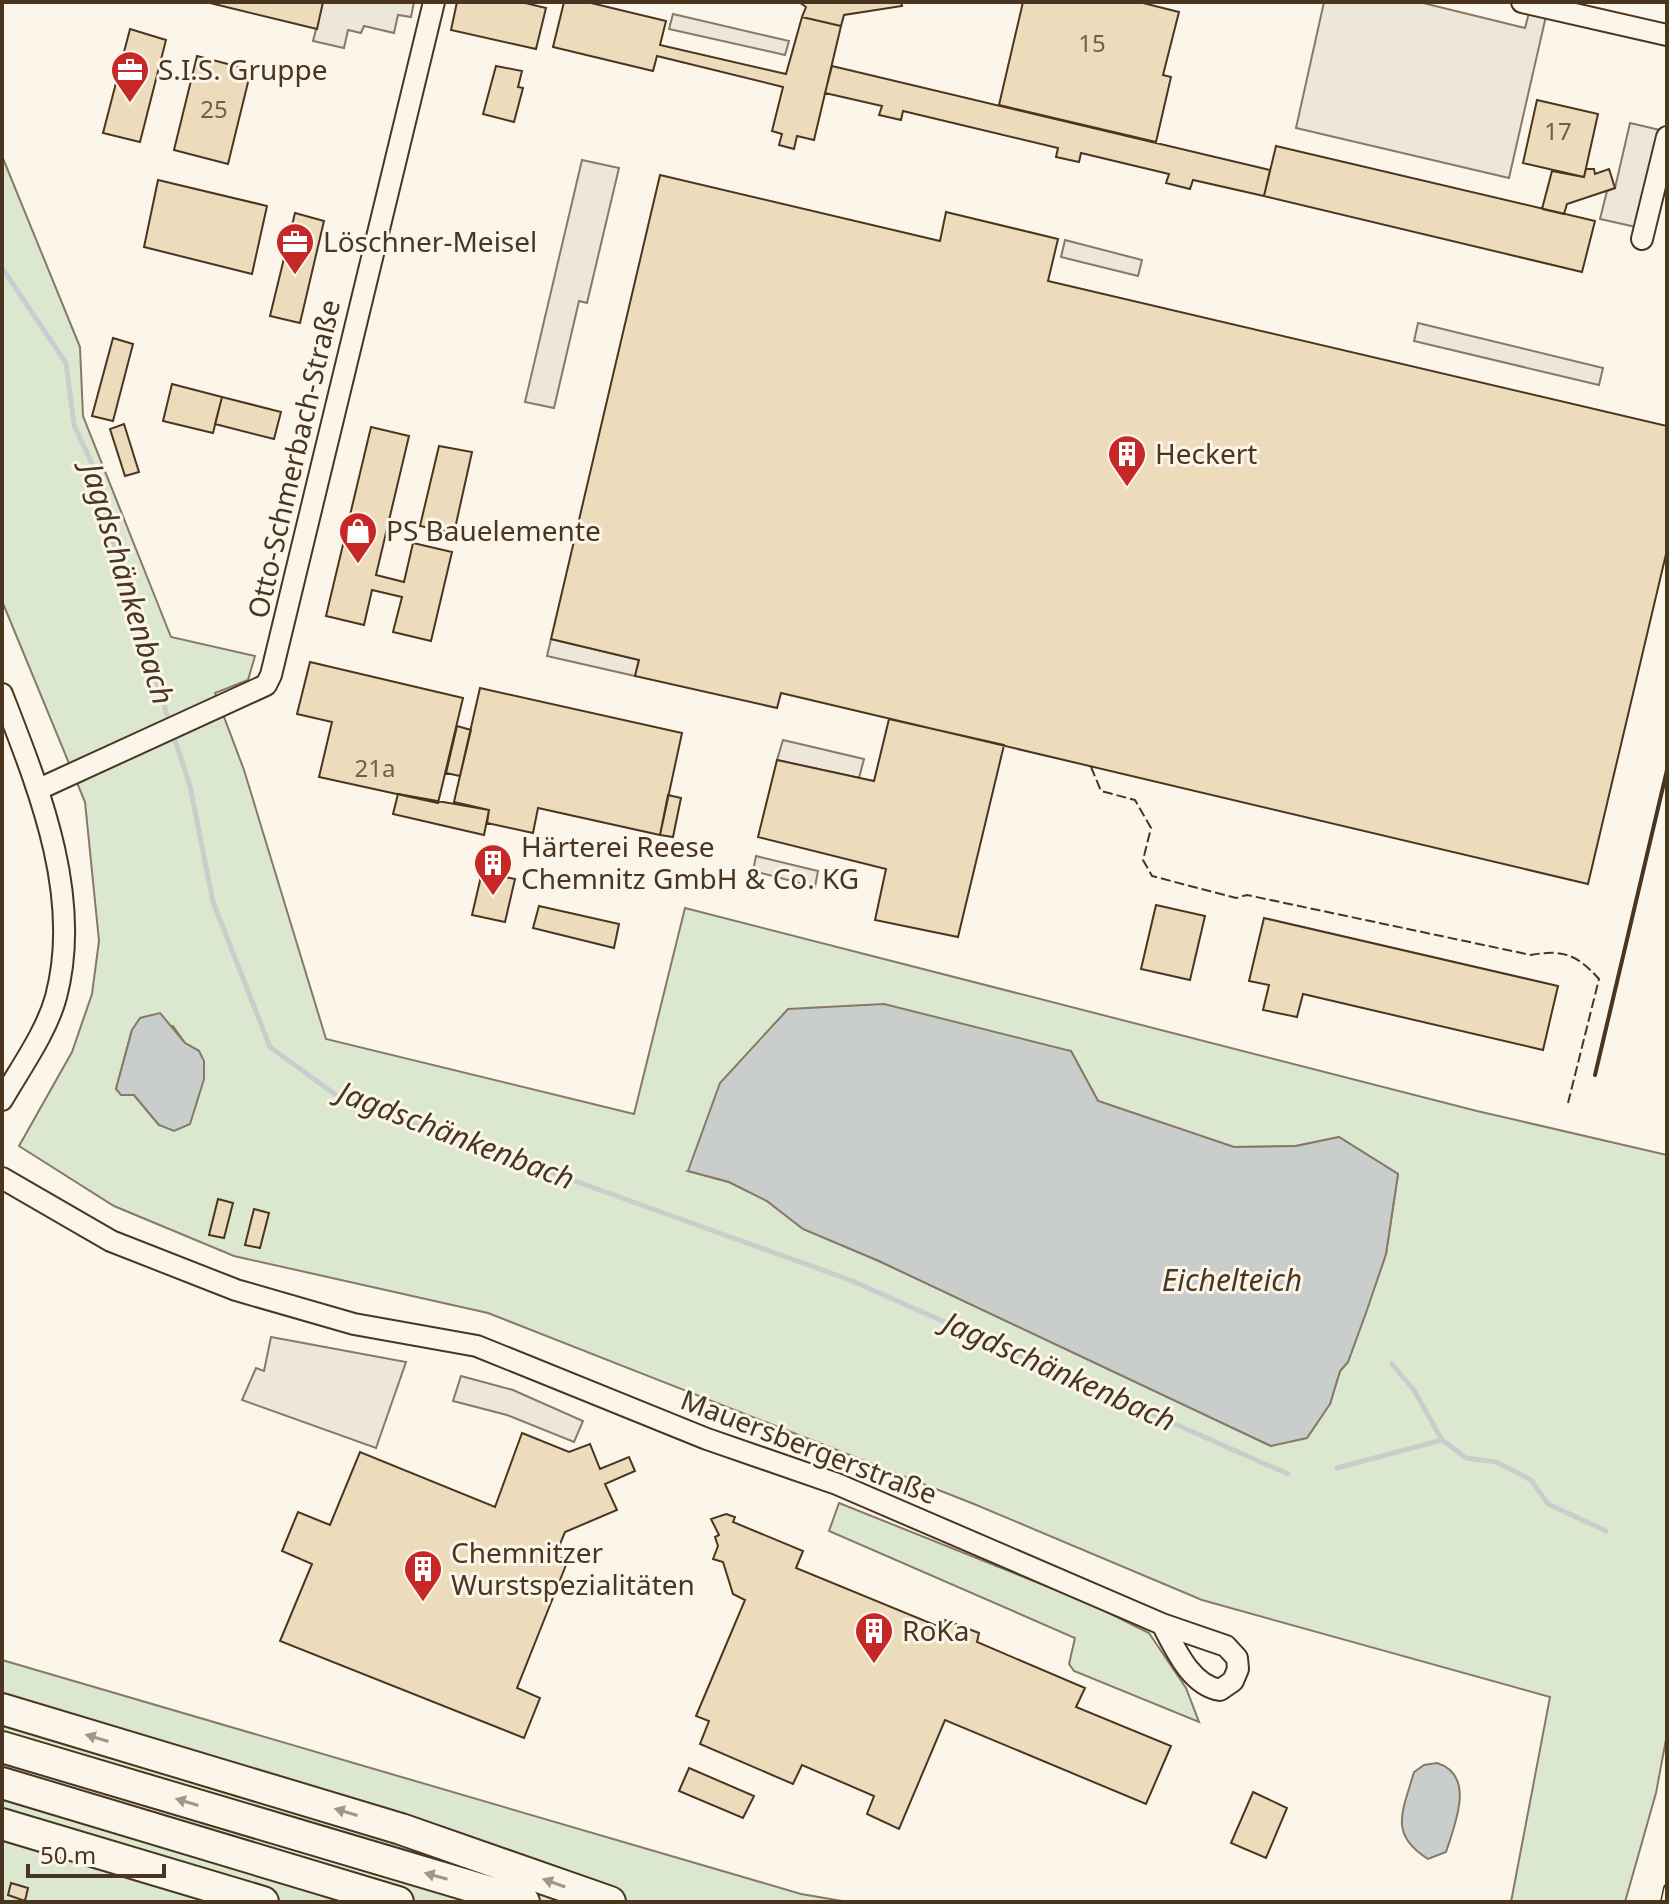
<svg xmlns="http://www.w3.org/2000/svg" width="1669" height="1904" viewBox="0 0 1669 1904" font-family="'Noto Sans',sans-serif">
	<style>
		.green { fill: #dce7d0; stroke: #887966; stroke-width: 2; fill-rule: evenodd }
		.parking { fill: #ede7d9; stroke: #887966; stroke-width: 2 }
		.water { fill: #c9cecd; stroke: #887966; stroke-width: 2 }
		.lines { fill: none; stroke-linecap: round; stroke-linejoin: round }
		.stream { stroke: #c9cecd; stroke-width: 5 }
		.building { fill: #ecdcbc; stroke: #4a3520; stroke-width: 2 }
		.minor-casing { stroke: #4a3520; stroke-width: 24 }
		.highway-casing { stroke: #4a3520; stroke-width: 34 }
		.minor { stroke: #fbf6e9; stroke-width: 20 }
		.highway { stroke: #fbf6e9; stroke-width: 30 }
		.rail-casing { stroke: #4a3520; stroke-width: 8 }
		.rail { stroke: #fbf6e9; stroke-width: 5; stroke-dasharray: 15; stroke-linecap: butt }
		.fence { stroke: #4a3520; stroke-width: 2; stroke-dasharray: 10 4; stroke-linecap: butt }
		.wall { stroke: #4a3520; stroke-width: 4 }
		.oneway { fill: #a29684 }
		.labels { text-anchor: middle; stroke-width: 6; stroke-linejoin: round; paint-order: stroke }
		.number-label { font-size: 24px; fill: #725f47 }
		.poi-label { font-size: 28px; fill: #4a3520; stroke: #fbf6e9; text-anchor: start }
		.street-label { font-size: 28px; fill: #4a3520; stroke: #fbf6e9 }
		.water-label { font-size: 30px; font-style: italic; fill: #4a3520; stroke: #fbf6e9 }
	</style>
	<rect width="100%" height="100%" fill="#fbf6e9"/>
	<!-- green -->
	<path class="green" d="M2 156 80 347 83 416 171 637 255 656 248 680 215 693 244 770 326 1039 634 1114 685 908 1477 1111 1667 1155V1734L1656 1793 1625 1902H1511L1550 1697 1202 1600 974 1504 488 1313 234 1256 114 1206 19 1146 72 1052 92 994 99 941 85 802 2 601ZM173 1026 185 1043 199 1051 159 1125 134 1095 116 1089 132 1030ZM1071 1051 1098 1101 1233 1147 1296 1146 1339 1137 1398 1174 1386 1254 1348 1362 1340 1371 1330 1404 1271 1446 879 1261 803 1229 767 1201 729 1182 688 1171Z
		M839 1503 1089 1603 1149 1633 1186 1688 1199 1722 1074 1671 1069 1664 1075 1638 829 1531Z
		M2 1660 801 1894 848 1902H2Z"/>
	<!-- parking -->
	<path class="parking" d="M323 2H414L411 17 398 15 394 33 364 26 361 33 348 30 344 48 313 41Z
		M1324 2H1419L1525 28 1529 13 1546 16 1509 178 1296 128Z
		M673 14 789 41 785 55 669 29Z
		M1630 123 1660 130 1636 227 1600 219 1607 191 1615 188Z
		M582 160 619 168 587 303 579 301 554 408 525 402Z
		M1065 240 1142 260 1138 276 1061 257Z
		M1418 323 1603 368 1599 385 1414 341Z
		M551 639 639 660 635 676 547 656Z
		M783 740 864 759 859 778 777 760Z
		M756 856 818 871 815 887 753 871Z
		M271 1337 406 1362 376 1448 242 1400 256 1368 264 1371Z
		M461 1376 513 1390 583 1421 574 1442 507 1415 453 1401Z"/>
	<!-- water -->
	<path class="water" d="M884 1004 1071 1051 1098 1101 1234 1147 1296 1146 1339 1137 1398 1174 1386 1254 1367 1310 1348 1362 1340 1371 1330 1404 1307 1438 1271 1446 879 1261 803 1229 767 1201 729 1182 688 1171 720 1083 788 1009Z
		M160 1013 185 1043 199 1051 204 1061V1079L190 1124 174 1131 159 1125 134 1095H121L116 1089 132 1030 140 1018Z
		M1437 1763C1476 1775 1455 1824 1446 1852L1428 1859C1388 1834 1403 1811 1414 1772L1424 1765Z"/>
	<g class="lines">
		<!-- stream -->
		<path class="stream" d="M2 268 66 363 74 425 106 494 105 525 128 572 132 604 170 724
			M173 734 190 786 213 902 270 1047 336 1095 850 1280 1288 1474
			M1392 1364 1414 1390 1442 1440 1466 1458 1496 1462 1531 1480 1548 1504 1606 1531
			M1337 1468 1442 1440"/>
	</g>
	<!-- building -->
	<path class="building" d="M206 2H323L317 29Z
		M457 2H521L546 8 536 49 451 30Z
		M564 2H587L666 21 660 45 786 74 802 17 841 26 814 140 797 136 794 149 779 145 782 134 772 131 783 87 657 56 653 71 553 47Z
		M799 2H901L902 6 844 15 841 26 802 17 806 7Z
		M1023 2H1139L1179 12 1163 75 1171 77 1156 142 999 105Z
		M130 29 166 40 140 142 103 133Z
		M197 56 251 70 228 164 174 150Z
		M496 66 522 71 518 87 523 88 514 122 483 114Z
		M832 66 1270 170 1264 196 1193 180 1190 189 1166 183 1169 174 1081 153 1079 162 1056 157 1058 148 903 111 901 120 879 115 882 106 825 93Z
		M1537 100 1598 114 1584 177 1523 163Z
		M1276 146 1595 221 1582 272 1264 196Z
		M1586 169H1594L1595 174 1609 169 1615 188 1567 204 1564 214 1542 209 1552 171 1584 177Z
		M660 175 940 241 946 212 1058 239 1048 281 1667 426V550L1588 884 781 693 777 708 635 676 639 660 551 639Z
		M158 180 267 206 252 274 144 247Z
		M295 213 324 221 300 323 270 316Z
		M113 338 133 344 113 421 92 416Z
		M172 384 222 397 213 433 163 421Z
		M222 397 281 412 274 439 215 424Z
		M124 424 139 472 125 476 110 429Z
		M371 427 409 436 376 575 404 582 413 543 452 552 431 641 393 632 402 597 372 590 364 625 326 616Z
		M439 446 472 452 454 533 420 526Z
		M310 662 463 698 438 803 319 777 332 722 297 714Z
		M480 688 682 733 660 835 538 808 533 833 487 823 489 810 454 802Z
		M889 719 1004 745 958 937 875 920 886 869 758 837 777 760 874 781Z
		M457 726 471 730 460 776 446 773Z
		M398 794 489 810 484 835 393 814Z
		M668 795 681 798 673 837 660 835Z
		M482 872 515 879 505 922 472 915Z
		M1156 905 1205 916 1190 980 1141 969Z
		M539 906 619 924 614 948 533 928Z
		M1264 918 1558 986 1543 1050 1303 994 1297 1017 1263 1010 1269 985 1249 981Z
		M218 1199 233 1203 224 1238 209 1235Z
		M254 1209 269 1213 260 1248 245 1245Z
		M522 1433 569 1452 590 1444 600 1469 629 1457 635 1471 605 1484 617 1510 565 1532 555 1556 568 1560 517 1688 540 1698 524 1738 280 1641 312 1564 282 1551 298 1512 330 1525 360 1452 495 1507Z
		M726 1514 735 1517 733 1522 803 1551 796 1568 942 1628 945 1620 979 1633 977 1642 1085 1688 1076 1707 1171 1746 1146 1804 945 1720 899 1829 867 1814 874 1796 802 1765 793 1784 700 1744 709 1721 696 1716 745 1600 733 1594 723 1562 713 1559 718 1546 715 1537 719 1535 711 1519Z
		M689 1768 754 1796 743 1818 679 1791Z
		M1253 1792 1287 1808 1266 1858 1231 1843Z
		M11 1883 28 1888 25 1901 8 1895Z"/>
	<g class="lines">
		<!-- minor casing -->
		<g class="minor-casing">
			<path id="minor" d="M1522 2 1667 35
				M1642 239 1667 137
				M2 694C38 787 83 895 56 997 46 1033 21 1067 2 1100
				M39 789 266 685 271 675 434 2
				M2 1178 111 1241 236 1290 354 1324 477 1346 707 1439 837 1484 1162 1624 1226 1646 1237 1658 1238 1669 1233 1681 1220 1690C1190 1685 1175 1648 1162 1624"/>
		</g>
		<!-- highway casing -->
		<g class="highway-casing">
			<path id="highway" d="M2 1709 401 1829 610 1902
				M2 1747 524 1902
				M2 1783 398 1902
				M2 1824 263 1902"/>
		</g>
		<!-- minor -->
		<use href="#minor" class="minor"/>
		<!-- highway -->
		<use href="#highway" class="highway"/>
		<!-- rail casing -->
		<g class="rail-casing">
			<path id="rail" d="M1664 1902 1667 1888"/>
		</g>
		<!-- rail -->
		<use href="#rail" class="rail"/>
		<!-- fence -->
		<path class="fence" d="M1091 767 1101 791 1135 800 1151 828 1143 860 1152 876 1236 898 1247 895 1531 955C1564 949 1577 955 1599 979L1568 1103"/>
		<!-- wall -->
		<path class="wall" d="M1595 1075 1667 770"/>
	</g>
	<!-- one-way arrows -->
	<defs><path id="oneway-solid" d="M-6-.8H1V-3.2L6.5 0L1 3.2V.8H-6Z" transform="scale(2)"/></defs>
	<g class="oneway">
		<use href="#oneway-solid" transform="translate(97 1738) rotate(-163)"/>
		<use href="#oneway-solid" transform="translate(187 1802) rotate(-163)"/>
		<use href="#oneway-solid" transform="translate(346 1812) rotate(-163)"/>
		<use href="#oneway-solid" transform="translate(436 1876) rotate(-164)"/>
		<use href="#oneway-solid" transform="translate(554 1883) rotate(-160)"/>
	</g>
	<!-- icons -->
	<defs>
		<g id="office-pin" transform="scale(2)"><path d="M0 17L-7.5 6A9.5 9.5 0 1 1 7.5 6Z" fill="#c62828" stroke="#fbf6e9"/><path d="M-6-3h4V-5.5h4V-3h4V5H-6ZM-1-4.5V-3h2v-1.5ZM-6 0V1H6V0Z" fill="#fff"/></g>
		<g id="building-pin" transform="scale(2)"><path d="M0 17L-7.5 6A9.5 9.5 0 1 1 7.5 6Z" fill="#c62828" stroke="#fbf6e9"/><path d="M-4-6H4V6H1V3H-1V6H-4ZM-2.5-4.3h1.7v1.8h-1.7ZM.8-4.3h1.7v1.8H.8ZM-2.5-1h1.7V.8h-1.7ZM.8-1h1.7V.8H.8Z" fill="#fff"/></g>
		<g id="shop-pin" transform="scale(2)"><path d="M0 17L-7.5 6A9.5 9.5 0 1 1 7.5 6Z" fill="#c62828" stroke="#fbf6e9"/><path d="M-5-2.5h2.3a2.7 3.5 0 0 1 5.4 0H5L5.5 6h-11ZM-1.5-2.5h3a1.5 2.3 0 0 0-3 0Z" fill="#fff"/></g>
	</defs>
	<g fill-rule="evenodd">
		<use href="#office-pin" x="130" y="70"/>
		<use href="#office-pin" x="295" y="242"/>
		<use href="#building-pin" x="1127" y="454"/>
		<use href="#shop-pin" x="358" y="531"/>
		<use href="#building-pin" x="493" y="863"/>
		<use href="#building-pin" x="423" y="1569"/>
		<use href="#building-pin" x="874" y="1631"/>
	</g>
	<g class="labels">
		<!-- number labels -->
		<g class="number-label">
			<text x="1092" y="52">15</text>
			<text x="214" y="118">25</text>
			<text x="1558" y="140">17</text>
			<text x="375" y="777">21a</text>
		</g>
		<!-- poi labels -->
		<g class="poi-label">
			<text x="158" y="80">S.I.S. Gruppe</text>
			<text x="323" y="252">Löschner-Meisel</text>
			<text x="1155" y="464">Heckert</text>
			<text x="386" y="541">PS Bauelemente</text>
			<text x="521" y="857">Härterei Reese<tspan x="521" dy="32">Chemnitz GmbH &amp; Co. KG</tspan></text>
			<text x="451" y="1563">Chemnitzer<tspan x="451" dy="32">Wurstspezialitäten</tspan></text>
			<text x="902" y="1641">RoKa</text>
		</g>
		<!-- street labels -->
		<g class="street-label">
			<text transform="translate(294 459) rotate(-77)" y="10">Otto-Schmerbach-Straße</text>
			<text transform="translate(809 1447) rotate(21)" y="10">Mauersbergerstraße</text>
		</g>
		<!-- water labels -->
		<g class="water-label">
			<text transform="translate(127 584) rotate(73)" y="10">Jagdschänkenbach</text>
			<text transform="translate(456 1136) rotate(21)" y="10">Jagdschänkenbach</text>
			<text x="1232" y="1291">Eichelteich</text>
			<text transform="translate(1059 1372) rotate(24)" y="10">Jagdschänkenbach</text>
		</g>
	</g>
	<!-- border -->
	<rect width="1669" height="1904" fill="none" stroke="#4a3520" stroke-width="8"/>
	<!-- scale -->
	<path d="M28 1864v12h136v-12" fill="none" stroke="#4a3520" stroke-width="4"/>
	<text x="40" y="1864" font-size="24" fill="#4a3520" stroke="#fbf6e9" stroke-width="6" paint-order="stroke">50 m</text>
</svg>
